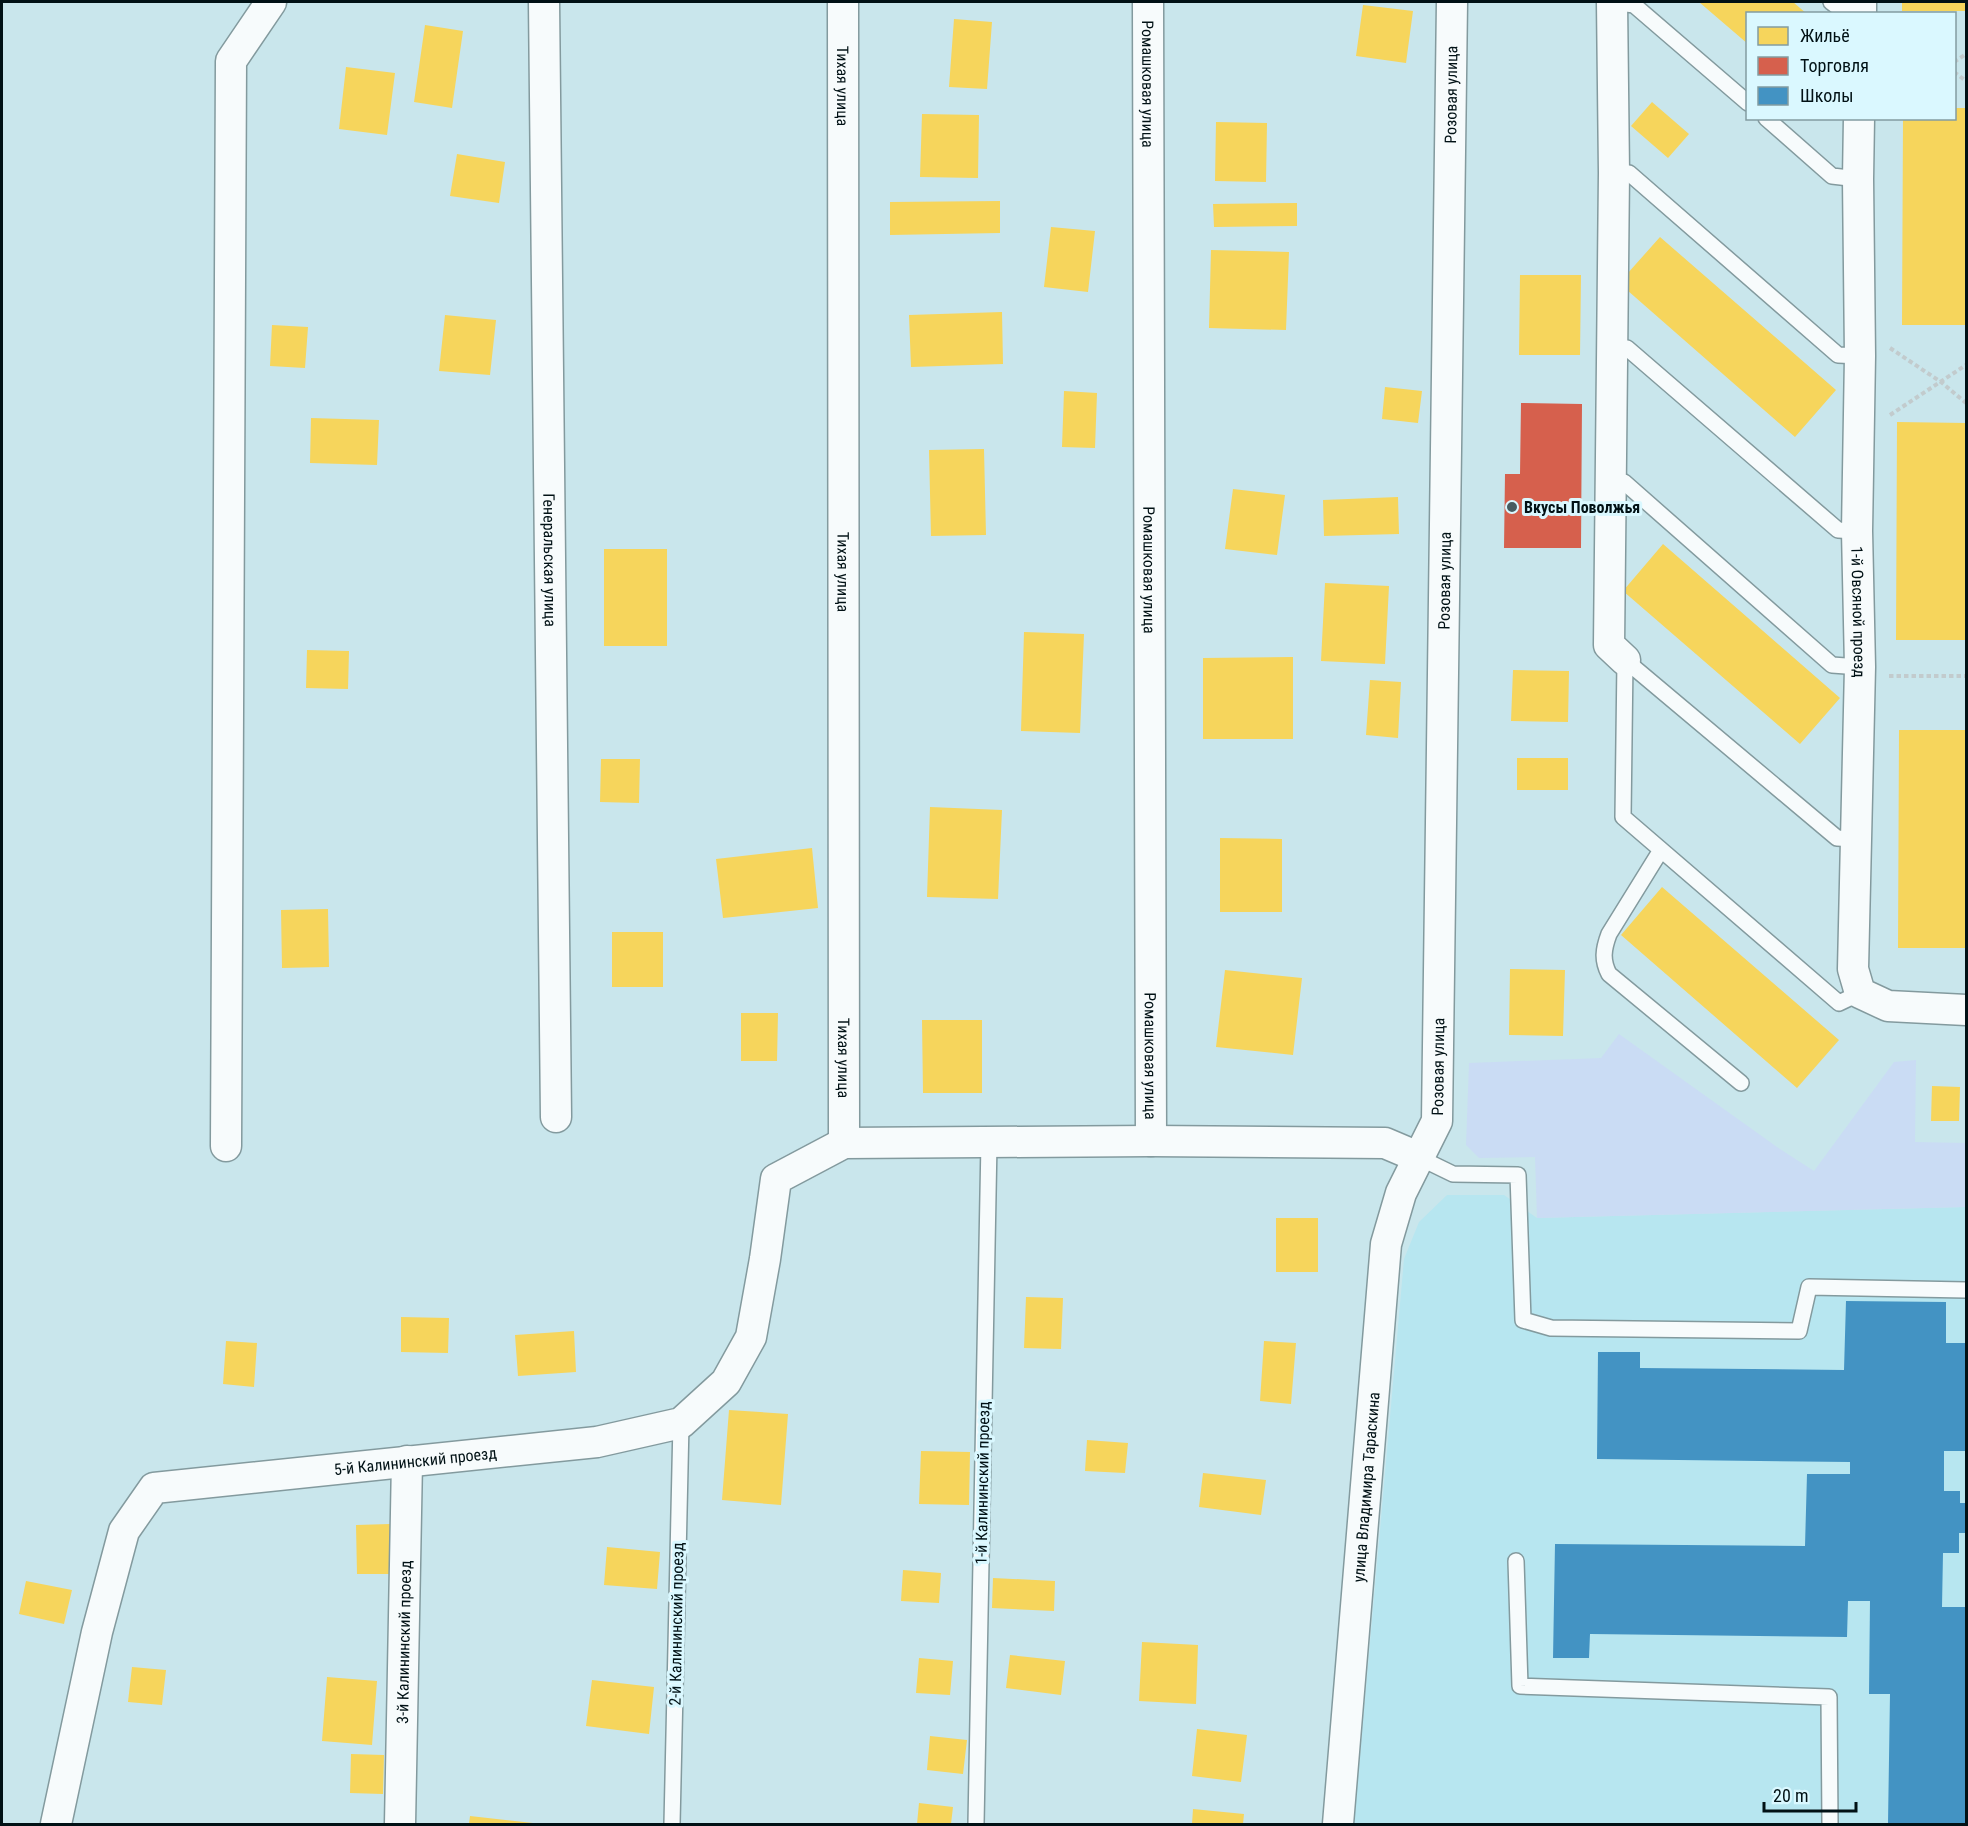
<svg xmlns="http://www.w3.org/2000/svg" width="1968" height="1826" viewBox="0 0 1968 1826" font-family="'Roboto Condensed',sans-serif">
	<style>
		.built { fill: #b7e6f0 }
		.green { fill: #cadcf4 }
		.homes { fill: #f6d55c }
		.shops { fill: #d6604d }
		.schools { fill: #4393c3 }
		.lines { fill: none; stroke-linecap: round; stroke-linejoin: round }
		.service-casing { stroke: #839a9e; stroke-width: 18 }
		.minor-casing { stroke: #839a9e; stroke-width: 33 }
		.path { stroke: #c2cbcd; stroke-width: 4; stroke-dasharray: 4.5 3; stroke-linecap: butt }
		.service { stroke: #f7fbfc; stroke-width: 15 }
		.minor { stroke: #f7fbfc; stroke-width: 30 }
		.poi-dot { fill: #475c60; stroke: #daf8ff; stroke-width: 2 }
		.labels { text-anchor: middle; stroke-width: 6; stroke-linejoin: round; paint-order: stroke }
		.street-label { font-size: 16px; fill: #011115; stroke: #daf8ff }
		.poi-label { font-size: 16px; font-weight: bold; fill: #011115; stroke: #daf8ff; text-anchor: start }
	</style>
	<rect width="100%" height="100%" fill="#c9e6ec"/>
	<!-- built -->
	<path class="built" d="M1447 1195H1504L1537 1218 1966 1207V1824H1354L1404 1259 1419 1222Z"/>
	<!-- green -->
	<path class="green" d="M1619 1034 1777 1147 1814 1171 1894 1062 1916 1060 1915 1142 1966 1143V1207L1537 1218 1535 1157 1479 1158 1466 1145 1469 1063 1601 1058Z"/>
	<!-- homes -->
	<path class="homes" d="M1699 2H1793L1807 14H1748V44Z
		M1902 2H1966V11H1902Z
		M1363 5 1413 11 1406 63 1356 56Z
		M954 19 992 22 987 89 949 87Z
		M425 25 463 31 452 108 414 102Z
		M346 67 395 73 387 135 339 129Z
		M1652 102 1689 134 1668 158 1631 126Z
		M1954 108H1966V325H1902L1903 118H1954Z
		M922 114 979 115 978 178 920 177Z
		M1216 122 1267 123 1266 182 1215 181Z
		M457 154 505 162 499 203 450 196Z
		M1000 201V233L890 235V202Z
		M1297 203V226L1214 227 1213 204Z
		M1051 227 1095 231 1088 292 1044 287Z
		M1660 237 1836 390 1795 437 1619 283Z
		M1211 250 1289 252 1286 330 1209 328Z
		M1520 275H1581L1580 355H1519Z
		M1002 312 1003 364 911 367 909 315Z
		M445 315 496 320 490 375 439 371Z
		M272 325 308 327 305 368 270 366Z
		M1385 387 1422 391 1418 423 1382 419Z
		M1064 391 1097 393 1095 448 1062 447Z
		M311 418 379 420 377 465 310 463Z
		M1897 422 1966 423V640H1896Z
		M984 449 986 535 931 536 929 450Z
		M1233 489 1285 495 1277 555 1225 549Z
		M1398 497 1399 534 1324 536 1323 500Z
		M1663 544 1840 698 1800 744 1623 591Z
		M604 549H667V646H604Z
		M1325 583 1389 586 1385 664 1321 661Z
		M1024 632 1084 634 1080 733 1021 731Z
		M307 650 349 651 348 689 306 688Z
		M1293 657V739H1203V658Z
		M1513 670 1569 671 1568 722 1511 721Z
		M1370 680 1401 682 1398 738 1366 735Z
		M1899 730H1966V948H1898Z
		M1517 758H1568V790H1517Z
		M601 759H640L639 803 600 802Z
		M930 807 1002 810 998 899 927 897Z
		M1220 838 1282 839V912H1220Z
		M812 848 818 908 723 918 716 859Z
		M1662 887 1839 1040 1797 1088 1621 935Z
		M328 909 329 967 282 968 281 910Z
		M612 932H663V987H612Z
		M1510 969 1565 970 1563 1036 1509 1035Z
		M1225 970 1302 978 1293 1055 1216 1047Z
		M741 1013H778L777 1061H741Z
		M922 1020H982V1093H923Z
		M1932 1086 1960 1087 1959 1121H1931Z
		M1276 1218H1318V1272H1276Z
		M1026 1297 1063 1298 1061 1349 1024 1348Z
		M401 1317 449 1318 448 1353 401 1352Z
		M574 1331 576 1372 518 1376 515 1335Z
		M226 1341 257 1343 254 1387 223 1384Z
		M1264 1341 1296 1343 1291 1404 1260 1401Z
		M729 1410 788 1414 781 1505 722 1500Z
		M1087 1440 1128 1443 1125 1473 1085 1471Z
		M921 1451 970 1452 969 1505 919 1504Z
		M1203 1473 1266 1480 1261 1515 1199 1507Z
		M390 1524V1574H357L356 1525Z
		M607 1547 660 1552 657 1589 604 1585Z
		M903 1570 941 1573 939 1603 901 1601Z
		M993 1578 1055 1581 1054 1611 992 1608Z
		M26 1581 72 1590 64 1624 19 1614Z
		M1142 1642 1198 1645 1196 1704 1139 1701Z
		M1010 1655 1065 1661 1061 1695 1006 1688Z
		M919 1658 953 1661 950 1695 916 1693Z
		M132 1667 166 1670 162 1705 128 1702Z
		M327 1677 377 1681 372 1745 322 1741Z
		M592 1680 654 1687 649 1734 586 1726Z
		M1197 1729 1247 1735 1241 1782 1192 1776Z
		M930 1736 967 1740 963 1774 927 1770Z
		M351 1754 384 1755 383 1794 350 1793Z
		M919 1803 953 1807 951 1824H917Z
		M1193 1809 1244 1814 1243 1824H1192Z
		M470 1816 533 1823V1824H469Z"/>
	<!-- shops -->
	<path class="shops" d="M1521 403 1582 404 1581 548H1504L1505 474H1520Z"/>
	<!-- schools -->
	<path class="schools" d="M1846 1301 1946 1302V1343H1966V1451H1944V1491H1960V1503H1966V1533H1959V1553H1943L1942 1607H1966V1824H1888L1890 1694H1869L1870 1601H1848L1847 1637 1590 1634 1589 1658H1553L1555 1544 1805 1546 1807 1474H1850V1462L1597 1459 1598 1352H1640V1368L1844 1370Z"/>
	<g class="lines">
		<!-- service casing -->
		<g class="service-casing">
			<path id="service" d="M1612 2 1634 5 1748 103
				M1831 2 1839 8 1861 11
				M1766 118 1832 176 1858 179
				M1614 173H1629L1838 355 1860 356
				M1612 347 1627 348 1838 530 1857 531
				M1610 482H1624L1832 665 1860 667
				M1625 660 1623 817 1839 1003 1860 993
				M1625 660 1837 838 1856 839
				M1661 850 1609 934C1603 950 1602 960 1609 974L1741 1083
				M1418 1157 1453 1174 1518 1175 1523 1320 1551 1328 1799 1331 1809 1287 1966 1290
				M1516 1561 1520 1686 1829 1697 1830 1824
				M672 1824 681 1423
				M976 1824 989 1142"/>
		</g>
		<!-- minor casing -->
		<g class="minor-casing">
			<g id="minor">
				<path id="s1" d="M544 2 556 1117"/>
				<path id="s2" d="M843 2 844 1143"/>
				<path id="s3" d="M1148 2 1151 1141"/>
				<path d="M1612 2 1614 173 1609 645 1625 660"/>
				<path d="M1861 14V2"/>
				<path id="s4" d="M1859 118 1858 179 1860 356 1857 531 1860 667 1853 969 1860 993 1888 1006 1966 1010"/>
				<path d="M226 1146 231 61 271 2"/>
				<path id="s5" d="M56 1824 97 1632 124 1531 154 1488 597 1442 681 1423 726 1382 751 1337 765 1259 776 1179 844 1143 1151 1141 1385 1143 1418 1157"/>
				<path id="s6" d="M400 1824 407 1461"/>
				<path id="s7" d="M1338 1824 1386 1244 1401 1193 1437 1121 1452 2"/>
			</g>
		</g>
		<!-- path -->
		<path class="path" d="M1954 62 1966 54
			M1954 72 1966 81
			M1890 348 1941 382 1966 403
			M1890 415 1966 365
			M1889 676H1966"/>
		<!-- service -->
		<use href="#service" class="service"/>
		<!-- minor -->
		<use href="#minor" class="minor"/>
	</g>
	<!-- markers -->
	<circle class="poi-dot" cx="1512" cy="507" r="6"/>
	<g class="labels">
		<!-- street labels -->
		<g class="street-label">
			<text dy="6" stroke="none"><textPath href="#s3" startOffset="82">Ромашковая улица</textPath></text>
			<text dy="6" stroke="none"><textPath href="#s2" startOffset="84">Тихая улица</textPath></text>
			<text dy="6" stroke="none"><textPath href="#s7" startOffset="1742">Розовая улица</textPath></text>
			<text dy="6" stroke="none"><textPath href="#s1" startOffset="558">Генеральская улица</textPath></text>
			<text dy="6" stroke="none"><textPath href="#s3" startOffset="568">Ромашковая улица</textPath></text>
			<text dy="6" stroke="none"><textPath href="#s2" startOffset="570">Тихая улица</textPath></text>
			<text dy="6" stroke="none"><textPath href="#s7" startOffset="1256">Розовая улица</textPath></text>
			<text dy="6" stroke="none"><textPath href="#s4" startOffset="494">1-й Овсяной проезд</textPath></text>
			<text dy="6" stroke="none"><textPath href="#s3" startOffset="1054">Ромашковая улица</textPath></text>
			<text dy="6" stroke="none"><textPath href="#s2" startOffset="1056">Тихая улица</textPath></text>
			<text dy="6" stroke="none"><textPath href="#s7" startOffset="770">Розовая улица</textPath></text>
			<text dy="6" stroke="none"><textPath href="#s5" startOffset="616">5-й Калининский проезд</textPath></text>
			<text transform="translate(982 1483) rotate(-89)" y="6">1-й Калининский проезд</text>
			<text dy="6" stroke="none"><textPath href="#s7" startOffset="338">улица Владимира Тараскина</textPath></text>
			<text transform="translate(676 1624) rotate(-89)" y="6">2-й Калининский проезд</text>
			<text dy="6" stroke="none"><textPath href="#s6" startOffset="182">3-й Калининский проезд</textPath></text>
		</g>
		<!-- poi labels -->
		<g class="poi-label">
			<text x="1524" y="513">Вкусы Поволжья</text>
		</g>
	</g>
	<!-- border -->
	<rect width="1968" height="1826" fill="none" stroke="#011115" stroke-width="6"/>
	<!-- legend -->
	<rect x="1746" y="12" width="210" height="108" fill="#daf8ff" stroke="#839ca1" stroke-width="1.5"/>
	<rect x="1758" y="27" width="30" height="18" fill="#f6d55c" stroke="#839ca1" stroke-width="1.5"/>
	<text x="1800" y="42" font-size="18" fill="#011115">Жильё</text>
	<rect x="1758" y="57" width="30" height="18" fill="#d6604d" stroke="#839ca1" stroke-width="1.5"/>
	<text x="1800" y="72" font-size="18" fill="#011115">Торговля</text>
	<rect x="1758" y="87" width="30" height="18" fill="#4393c3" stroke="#839ca1" stroke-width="1.5"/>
	<text x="1800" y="102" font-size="18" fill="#011115">Школы</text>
	<!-- scale -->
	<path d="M1764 1802v9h92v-9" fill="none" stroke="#011115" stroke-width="3"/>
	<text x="1773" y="1802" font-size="18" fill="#011115" stroke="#daf8ff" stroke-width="4.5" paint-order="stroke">20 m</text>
</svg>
